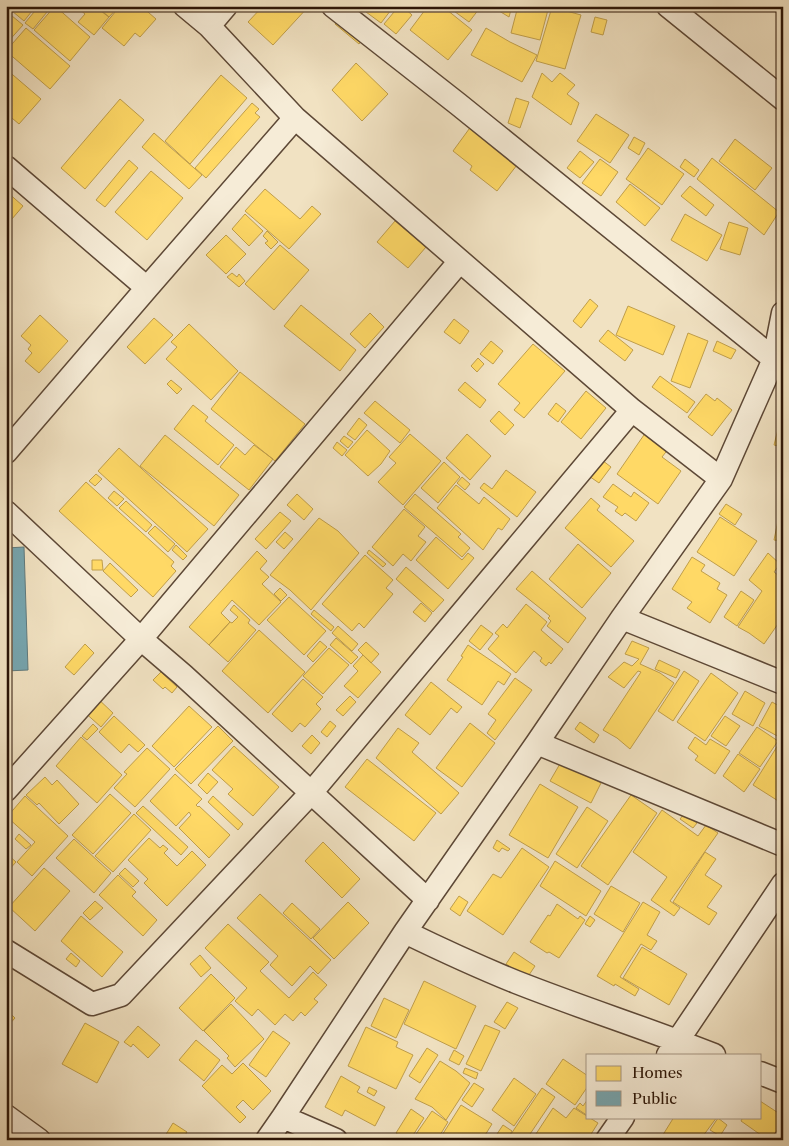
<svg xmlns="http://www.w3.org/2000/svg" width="789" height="1146" viewBox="0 0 789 1146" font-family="'Libre Caslon Text',serif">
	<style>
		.homes { fill: #ffd966; stroke: #c09e4a }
		.public { fill: #76a5af; stroke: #607a7d }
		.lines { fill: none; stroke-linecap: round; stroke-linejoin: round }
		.street-casing { stroke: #5d4836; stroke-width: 25 }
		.street { stroke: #f6ecd7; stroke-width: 22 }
	</style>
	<rect width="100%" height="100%" fill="#f1e2c2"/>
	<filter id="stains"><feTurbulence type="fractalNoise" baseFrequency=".004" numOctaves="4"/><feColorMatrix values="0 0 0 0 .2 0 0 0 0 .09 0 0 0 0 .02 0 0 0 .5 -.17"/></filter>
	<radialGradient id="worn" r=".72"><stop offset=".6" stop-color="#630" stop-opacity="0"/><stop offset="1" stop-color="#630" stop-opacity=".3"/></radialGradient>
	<!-- homes -->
	<path class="homes" d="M6 6H36L24 21Z
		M39 6H52L33 29 25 23Z
		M55 6 90 37 70 61 34 30Z
		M79 6H94L109 17 94 35 78 22 85 14 78 8Z
		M96 6H119L109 17Z
		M120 6H141L156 19 140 37 135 33 124 46 102 28Z
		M263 6H309L273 45 248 22Z
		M370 6H394L381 23 366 12Z
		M399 6H402L412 15 396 34 384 24Z
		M428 6H442L472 30 448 60 410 30Z
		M447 6H475L479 9 469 22Z
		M491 6H512L509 17Z
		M518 6H549L540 40 511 33Z
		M552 7 581 15 565 69 536 61Z
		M6 11 23 25 6 44Z
		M342 15 366 35 359 44 335 24Z
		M595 17 607 20 603 35 591 32Z
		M26 28 70 66 50 89 6 51Z
		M486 28 510 42 537 55 522 82 471 55Z
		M356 63 388 94 362 121 332 90Z
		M6 69 41 99 19 124 6 113Z
		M542 73 552 82 560 73 575 85 567 94 579 103 571 125 532 97Z
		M221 75 247 98 190 164 165 141Z
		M516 98 529 102 520 128 508 123Z
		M120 99 144 120 85 189 61 168Z
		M252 103 259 109 255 113 260 117 206 178 195 168Z
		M596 114 629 135 610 163 577 141Z
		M472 125 520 161 497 191 470 170 472 166 453 151Z
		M154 133 202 175 189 189 142 147Z
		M634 137 645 143 639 155 628 148Z
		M735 139 772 168 755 190 719 161Z
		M648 148 684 174 662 205 626 179Z
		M580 151 594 162 580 178 567 168Z
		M712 158 779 212 764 235 697 179Z
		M600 159 618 172 601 196 582 183Z
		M685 159 699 170 694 177 680 167Z
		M129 160 138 168 105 207 96 200Z
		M151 171 183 198 147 240 115 212Z
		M630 184 660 208 645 226 616 202Z
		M690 186 714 205 706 216 681 196Z
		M265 189 300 219 312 206 321 214 289 249 245 211Z
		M6 191 23 206 6 226Z
		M245 214 263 231 249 246 232 229Z
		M685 214 722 235 707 261 671 240Z
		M395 221 426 247 408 268 377 242Z
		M729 222 748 228 740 255 720 249Z
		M267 231 278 242 271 249 265 243 268 241 263 236Z
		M226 235 246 254 226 274 206 255Z
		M280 245 309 270 274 310 245 284Z
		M232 273 237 277 239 274 245 281 239 287 227 277Z
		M590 299 598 306 581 328 573 321Z
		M301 305 356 350 340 371 284 326Z
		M628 306 675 326 663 355 616 335Z
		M370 313 384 327 365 348 350 334Z
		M40 315 68 341 39 373 25 361 32 353 28 349 31 345 21 336Z
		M154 318 173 335 145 364 127 347Z
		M454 319 469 331 460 344 444 332Z
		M189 324 238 371 211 400 166 359 177 347 171 342Z
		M608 330 633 350 625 361 599 341Z
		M688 333 708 341 690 388 671 381Z
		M491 341 503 351 493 364 480 354Z
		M717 341 736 350 731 359 713 351Z
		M533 344 565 371 524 418 514 410 520 403 498 384Z
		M478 358 484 364 477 372 471 366Z
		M240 372 305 424 275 461 211 409Z
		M660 376 695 402 687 413 652 387Z
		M171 380 182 389 177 394 167 384Z
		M465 382 486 400 480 408 458 390Z
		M586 391 606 408 581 439 561 422Z
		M706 394 715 401 717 398 732 410 712 436 688 417Z
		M375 401 410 430 400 443 364 413Z
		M556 403 566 411 558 422 548 414Z
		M193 405 208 417 205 421 234 445 218 465 174 429Z
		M499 411 514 425 505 435 490 421Z
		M359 418 367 425 355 440 347 434Z
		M779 425 783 426V447L774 445Z
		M367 430 390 451 381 464 368 476 345 455Z
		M646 432 669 448 662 457 681 471 658 504 617 474Z
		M410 434 441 461 403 505 378 482 396 463 389 457Z
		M467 434 491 456 470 480 446 458Z
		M165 435 239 495 214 526 140 466Z
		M344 436 353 442 348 448 340 441Z
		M337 442 347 450 342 456 333 448Z
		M254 445 273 459 249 490 220 467 236 447 245 455Z
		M119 448 208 529 187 552 98 471Z
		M598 457 611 467 599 483 586 474Z
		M444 462 460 477 438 503 421 488Z
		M506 470 536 492 517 517 480 488 484 483 492 489Z
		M96 474 102 479 95 486 89 481Z
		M462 477 470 484 465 490 457 483Z
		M86 482 174 562 171 566 176 571 153 597 59 511Z
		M613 484 631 497 634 492 649 503 636 521 625 513 622 516 615 511 618 507 603 497Z
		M456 485 479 504 484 497 510 519 502 530 498 528 483 550 437 508Z
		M114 491 124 499 117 506 108 498Z
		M297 494 313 509 304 520 287 505Z
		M415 494 461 534 458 537 470 548 462 557 404 507Z
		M591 498 600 506 597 510 634 541 611 567 565 528Z
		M126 501 152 525 146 532 119 508Z
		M782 501H783V541L774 540Z
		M726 504 742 514 735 525 719 514Z
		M404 509 425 527 418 536 426 542 411 561 403 554 393 566 372 547Z
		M280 512 291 521 266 549 255 539Z
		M720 517 757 541 734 576 697 552Z
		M319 518 338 531 359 553 311 610 290 590 270 575Z
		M155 526 175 544 168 552 148 533Z
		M285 532 293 539 284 549 276 542Z
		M436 537 462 560 468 553 474 558 448 589 416 560Z
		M578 544 611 573 582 608 549 579Z
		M176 545 187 556 183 560 172 550Z
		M369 550 386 564 383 567 367 553Z
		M257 551 267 561 260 569 269 577 262 584 281 602 259 625 232 600 221 613 230 622 209 645 189 627Z
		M768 553 780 564 774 572 783 579V611L777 618 780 621 764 644 749 633 738 627 762 591 749 580Z
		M365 555 393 580 386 588 393 594 364 628 359 623 352 631 322 604Z
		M692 557 705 565 701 571 720 583 717 589 727 595 710 623 687 608 692 602 672 589Z
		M92 560H102L103 570H92Z
		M110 563 138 590 131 597 103 571Z
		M406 567 444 600 433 612 396 579Z
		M532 571 586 618 568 643 547 626 551 621 548 618 550 616 516 589Z
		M280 588 287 595 281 601 274 594Z
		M741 591 754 600 737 626 724 617Z
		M289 597 326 631 304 655 267 620Z
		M421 603 432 613 425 622 413 612Z
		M526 604 547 622 541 630 563 649 551 664 549 662 546 666 540 661 542 658 534 651 516 673 488 649 499 636 495 633 503 624 507 628Z
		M234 605 250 620 248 623 256 630 228 662 209 645 230 622 232 623 238 617 230 610Z
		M314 610 334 627 331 631 311 614Z
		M481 625 493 634 480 650 469 641Z
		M338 626 358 644 352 651 332 633Z
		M259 630 305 672 268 713 222 671Z
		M336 638 358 657 351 664 330 645Z
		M320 641 327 647 313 662 307 656Z
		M632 641 649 648 640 664 660 673 674 683 630 749 617 738 603 730 641 672 638 671 624 688 608 677 624 662 632 666 639 659 625 654Z
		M366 642 379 654 371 663 358 650Z
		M85 644 94 653 74 675 65 667Z
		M468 645 511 674 504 685 498 681 482 705 447 680 463 657 461 656Z
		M329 648 349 665 323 694 303 676Z
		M363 655 381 672 358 698 344 686 358 671 353 666Z
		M659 660 680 670 676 678 655 669Z
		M684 671 699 681 673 721 658 711Z
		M161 672 177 687 172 693 165 687 163 689 153 680Z
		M711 673 738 693 705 741 677 722Z
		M515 678 532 690 495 740 487 733 496 720 488 714Z
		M303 679 323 697 316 704 321 709 305 727 300 723 292 732 272 714Z
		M431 682 462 707 457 713 451 708 430 735 405 715Z
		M745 691 765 703 753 726 732 714Z
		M95 696 113 713 101 727 82 710Z
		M350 696 356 702 343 716 336 710Z
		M772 702 783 708V734L781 738 759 726Z
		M189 706 212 727 174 767 152 746Z
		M114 716 145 745 138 752 129 744 121 753 99 732Z
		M725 716 740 726 726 746 711 736Z
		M330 721 336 726 327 737 321 732Z
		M580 722 599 735 594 743 575 729Z
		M470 723 495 743 462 787 436 768Z
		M93 724 98 729 87 740 82 736Z
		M218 726 233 741 191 784 175 769Z
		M757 727 778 741 760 767 739 753Z
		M398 728 419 743 412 752 459 793 441 814 376 758Z
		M312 735 320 743 311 754 302 746Z
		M81 737 122 775 97 803 56 766Z
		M695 737 706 745 710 739 730 751 715 774 695 760 698 756 688 748Z
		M783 737V804L753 785Z
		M234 746 279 787 253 816 228 794 233 789 212 770Z
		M147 748 170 769 135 807 114 788 127 774 124 772Z
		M738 754 760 769 744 792 723 776Z
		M367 759 436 813 414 841 345 787Z
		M561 762 601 783 591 803 550 781Z
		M208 773 218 782 207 794 198 785Z
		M175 774 202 799 196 805 198 807 199 806 230 835 209 858 179 828 191 815 189 812 176 826 150 801Z
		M45 777 52 785 57 780 79 804 59 824 39 803 37 805 26 795Z
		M540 784 578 807 548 858 509 835Z
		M110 794 131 813 93 854 72 835Z
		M631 795 657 813 608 885 581 866Z
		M25 796 68 836 32 876 17 862 35 842 7 817Z
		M213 796 243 824 238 830 208 802Z
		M143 806 188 847 181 855 136 813Z
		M587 807 608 821 577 868 556 854Z
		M662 810 698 836 706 825 718 833 670 901 680 908 674 916 651 900 667 877 633 852Z
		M134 814 151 830 113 872 95 856Z
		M684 814 697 823 693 828 680 819Z
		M19 834 31 845 26 849 15 839Z
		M149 838 160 848 163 845 168 849 164 853 177 866 192 851 206 865 167 906 144 883 148 879 128 860Z
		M74 839 111 873 94 893 56 858Z
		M497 840 510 849 508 851 502 848 499 852 493 848Z
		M323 842 360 879 342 898 305 861Z
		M522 848 549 867 503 935 467 911 493 874 501 878Z
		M705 852 716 859 705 875 722 886 707 907 717 913 709 925 673 902Z
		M6 853 16 862 6 873Z
		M555 861 601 891 586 916 540 886Z
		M44 868 70 891 35 931 9 907Z
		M125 868 139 881 133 887 119 874Z
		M118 875 136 892 132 896 157 920 143 936 99 895Z
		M611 886 640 903 623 932 594 914Z
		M260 894 331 960 318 974 310 966 292 986 270 965 278 956 237 918Z
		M459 896 468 902 460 916 450 909Z
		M95 901 103 908 90 920 83 913Z
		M348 902 369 923 334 959 313 938Z
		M643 902 660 912 647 935 657 941 651 950 641 944 620 977 639 989 635 996 615 984 614 986 597 976Z
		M292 903 320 929 311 939 283 913Z
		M557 904 578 919 580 916 585 920 559 958 549 952 547 953 530 942 548 915 550 916Z
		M81 916 123 952 102 977 61 941Z
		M590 916 595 920 590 927 585 924Z
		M228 924 269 962 260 971 289 998 313 972 327 985 314 999 318 1002 305 1016 301 1012 293 1021 285 1014 275 1025 258 1009 252 1016 235 1001 247 988 205 948Z
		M642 947 687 974 669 1005 623 978Z
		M514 952 535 966 527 978 506 964Z
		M71 953 80 961 76 967 66 959Z
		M200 955 211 968 201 977 190 964Z
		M211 974 235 998 203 1031 179 1008Z
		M424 981 476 1006 456 1049 404 1024Z
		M384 998 409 1010 396 1038 371 1026Z
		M507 1002 518 1008 505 1029 494 1022Z
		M231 1004 264 1039 235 1067 227 1058 229 1056 204 1031Z
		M6 1009 15 1018 6 1028Z
		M85 1023 119 1042 97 1083 62 1064Z
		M485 1025 500 1031 481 1071 466 1064Z
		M138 1026 160 1045 148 1058 133 1044 131 1047 124 1042Z
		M366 1027 398 1042 396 1047 413 1055 396 1089 348 1066Z
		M273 1031 290 1043 266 1077 249 1065Z
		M196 1040 220 1060 204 1081 179 1060Z
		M427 1048 438 1055 420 1083 409 1076Z
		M454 1050 464 1056 459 1065 449 1060Z
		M563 1059 588 1076V1086L575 1105 546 1084Z
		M440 1061 456 1071 470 1083 446 1120 432 1107 415 1099Z
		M243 1063 271 1091 253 1110 243 1100 236 1107 246 1117 240 1123 202 1086 222 1065 232 1074Z
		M465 1068 478 1073 476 1079 463 1073Z
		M341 1076 360 1087 357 1092 385 1107 375 1126 345 1110 342 1116 325 1107Z
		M514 1078 536 1094 514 1126 492 1110Z
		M474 1083 484 1089 472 1107 462 1100Z
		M369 1087 377 1091 374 1096 367 1092Z
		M542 1088 555 1097 526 1140H507Z
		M588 1099V1116L576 1108 580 1103 583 1106Z
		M760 1101 783 1116V1122L770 1140H768L741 1121 743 1117H760Z
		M461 1105 492 1124 482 1140H439Z
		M553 1108 566 1118 574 1108 598 1123 588 1139 584 1135 581 1140H532Z
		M411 1109 424 1118 410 1140H405L396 1133Z
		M432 1111 448 1122 437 1140H418L414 1137Z
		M674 1117H717L700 1140H663L661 1138Z
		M718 1118 727 1125 720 1136 710 1130Z
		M173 1123 187 1132 182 1140H170L165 1136Z
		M503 1125 512 1131 507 1140H493Z"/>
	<!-- public -->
	<path class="public" d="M24 547 28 670 6 671V548Z"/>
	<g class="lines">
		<!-- street casing -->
		<g class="street-casing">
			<path id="street" d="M185 6 209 26 295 118 632 410 721 479
				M333 6 458 104 774 359
				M668 6 783 99
				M209 26 226 6
				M6 167 147 288
				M6 452 147 288 295 118
				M6 512 141 639 183 675 428 900
				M622 618 783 683
				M537 743 783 845
				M6 790 141 639 460 261
				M405 932C442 950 479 967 516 982 582 1008 648 1029 714 1055
				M6 951 92 1004 121 995 311 793 632 410
				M668 1055 783 884
				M760 1073 783 1082
				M6 1116 39 1140
				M283 1117 336 1140
				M267 1140 283 1117 405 932 537 743 622 618 721 479 774 359 783 313
				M607 1140 623 1117"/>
		</g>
		<!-- street -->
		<use href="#street" class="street"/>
	</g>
	<!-- margin -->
	<rect width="789" height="1146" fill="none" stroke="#f1e2c2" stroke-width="25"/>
	<rect x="8" y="8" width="774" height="1131" fill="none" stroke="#2c1507" stroke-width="2.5"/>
	<rect x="12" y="12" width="764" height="1121" fill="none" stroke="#2c1507"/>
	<!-- legend -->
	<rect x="586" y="1054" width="175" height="65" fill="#f6ecd7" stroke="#a59684"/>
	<rect x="596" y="1066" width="25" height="15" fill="#ffd966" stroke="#a59684"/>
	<text x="632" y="1078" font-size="15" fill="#2c1507">Homes</text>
	<rect x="596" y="1091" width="25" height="15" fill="#76a5af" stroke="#a59684"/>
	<text x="632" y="1104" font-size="15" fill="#2c1507">Public</text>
	<rect width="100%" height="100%" filter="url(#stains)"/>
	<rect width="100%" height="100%" fill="url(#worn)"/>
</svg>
